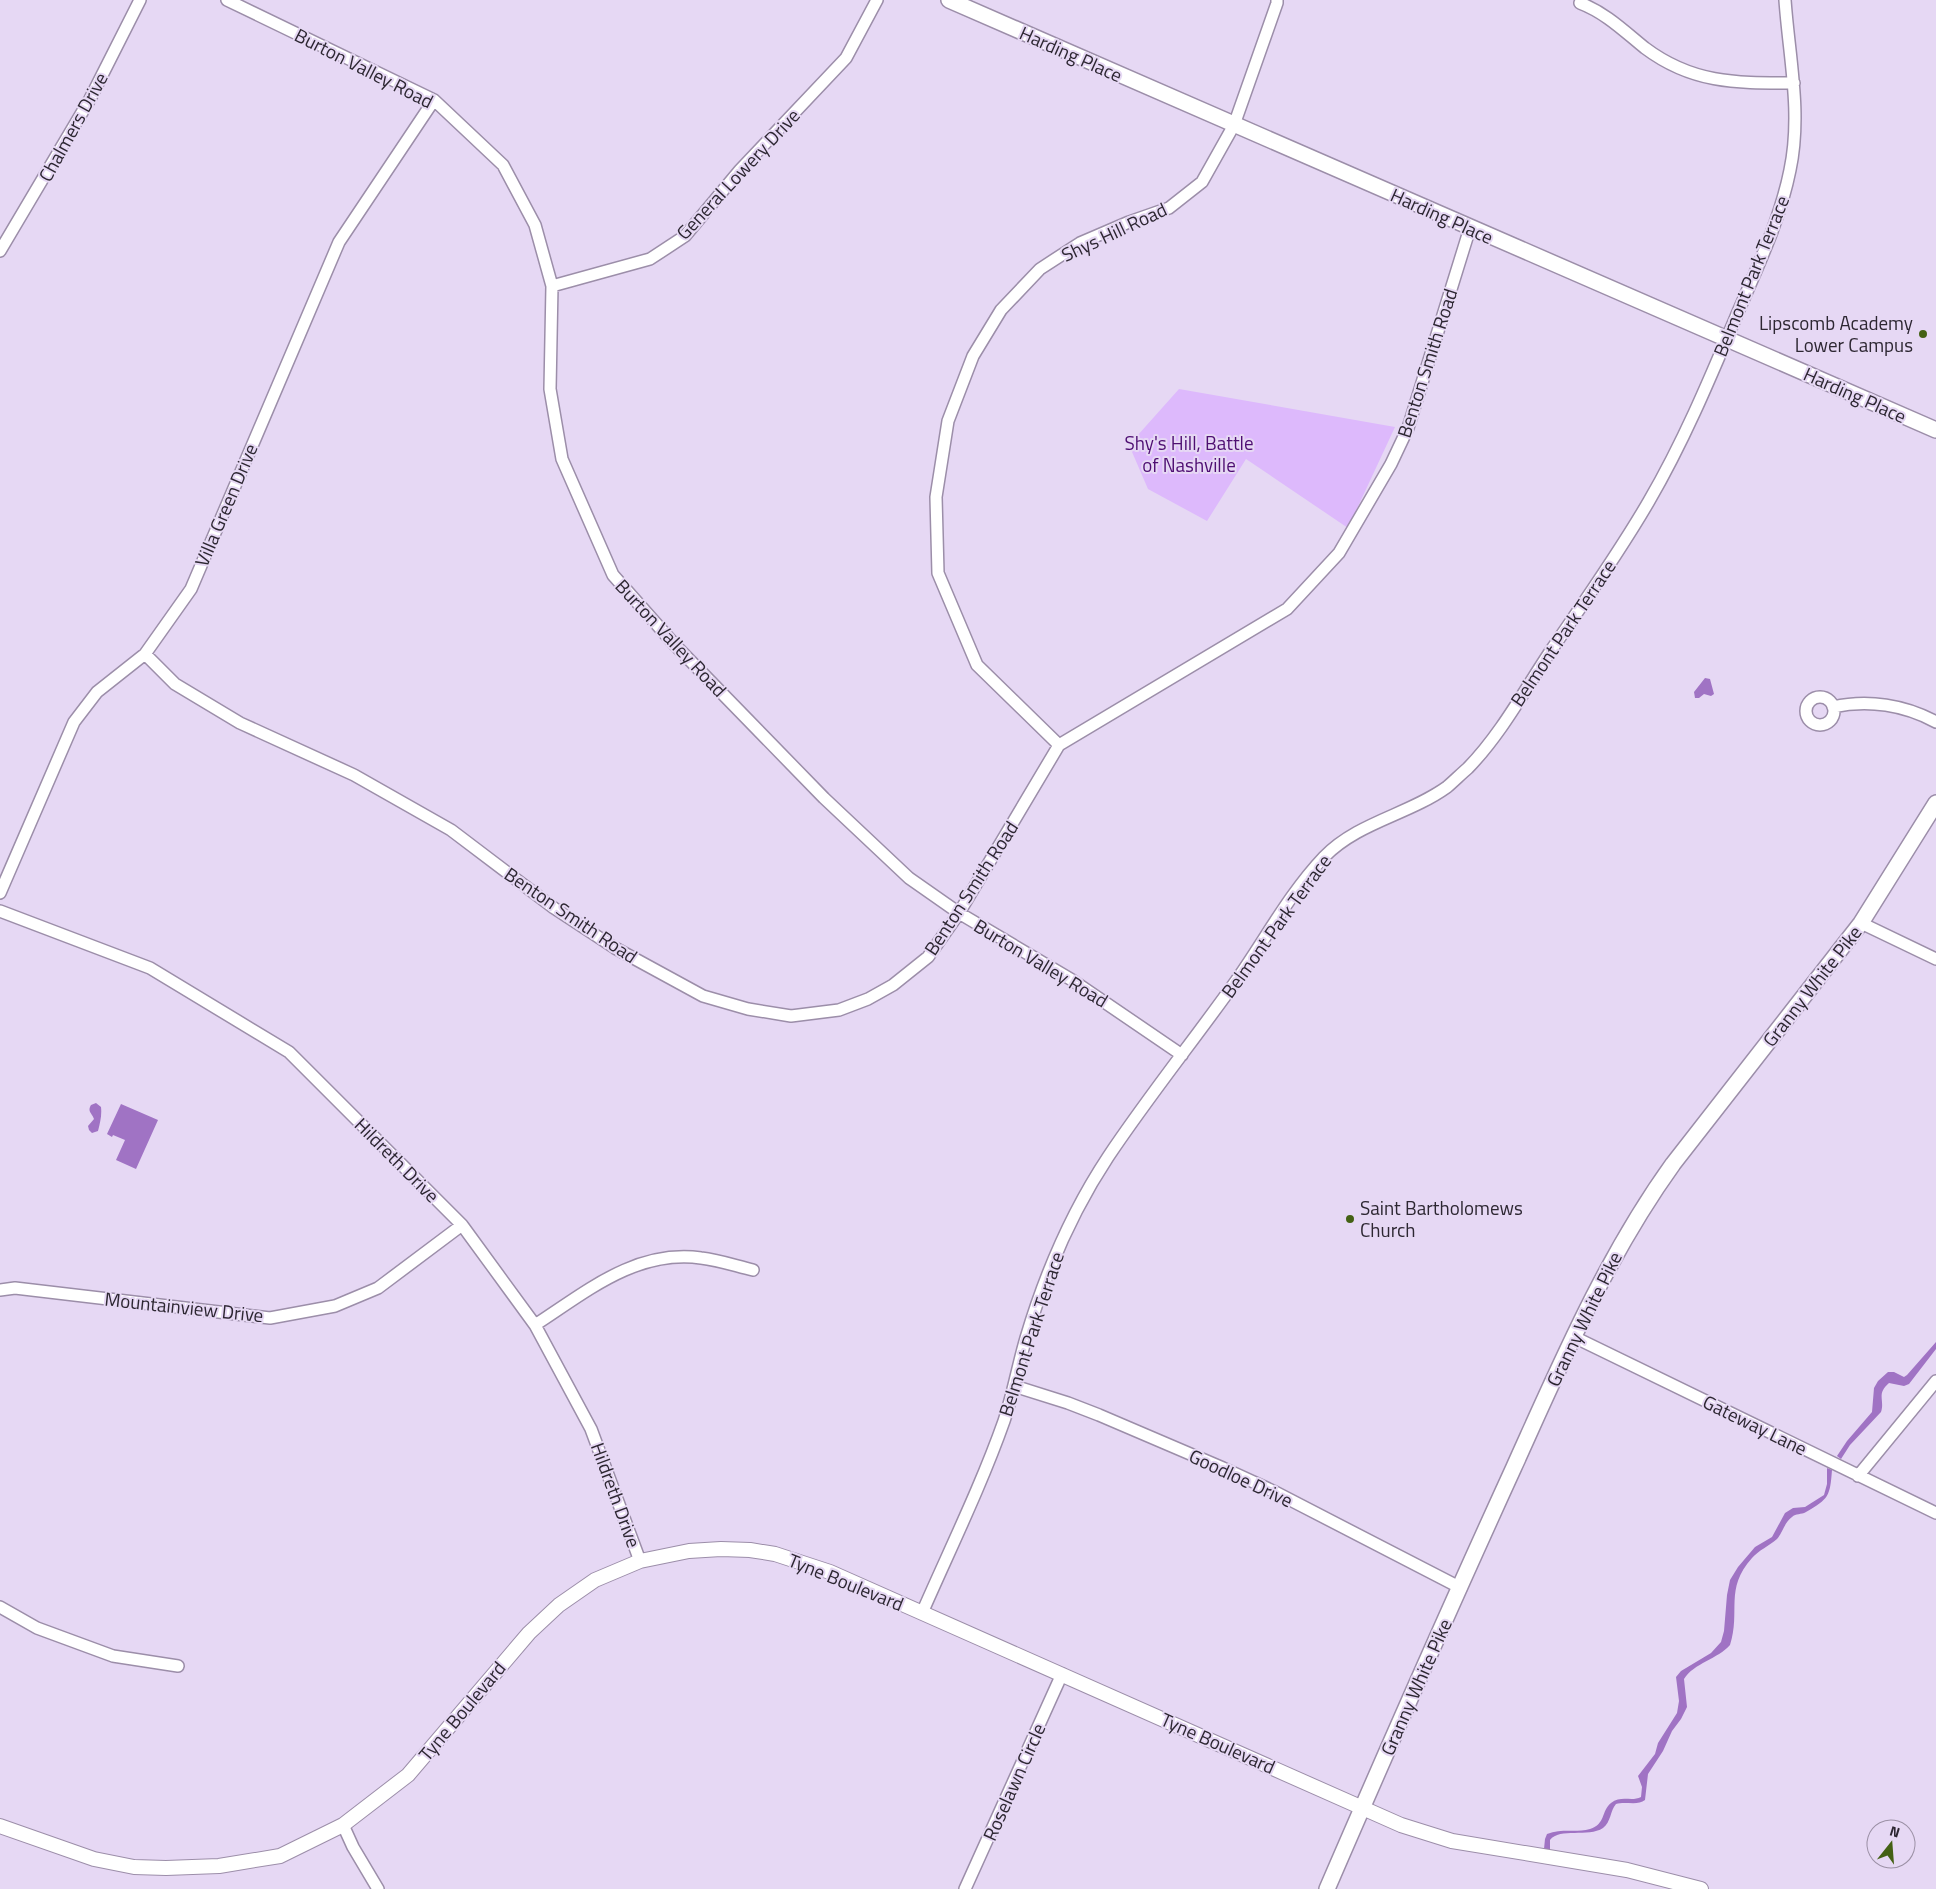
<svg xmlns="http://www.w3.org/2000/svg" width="1936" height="1889" viewBox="0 0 1936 1889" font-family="'Titillium Web',sans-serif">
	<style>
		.green { fill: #ddb9fc }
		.water { fill: #a073c4 }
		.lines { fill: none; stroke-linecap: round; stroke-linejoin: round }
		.minor-casing { stroke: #9c8ea9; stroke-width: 14 }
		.tertiary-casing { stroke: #9c8ea9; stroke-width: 16 }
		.secondary-casing { stroke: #9c8ea9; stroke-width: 18 }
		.minor { stroke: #fff; stroke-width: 11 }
		.tertiary { stroke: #fff; stroke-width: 14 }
		.secondary { stroke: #fff; stroke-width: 15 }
		.poi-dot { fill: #446114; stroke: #e6d8f4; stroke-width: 2 }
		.labels { text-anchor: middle; stroke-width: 4; stroke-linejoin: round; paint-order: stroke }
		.street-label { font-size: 19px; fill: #2d2732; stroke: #e6d8f4 }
		.poi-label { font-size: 19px; fill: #2d2732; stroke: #e6d8f4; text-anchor: end }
		.park-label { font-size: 19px; fill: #4e0e72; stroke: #e6d8f4 }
	</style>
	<rect width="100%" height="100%" fill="#e6d8f4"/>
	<!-- green -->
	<path class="green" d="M1179 389 1395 427 1348 528 1246 459 1207 521 1148 489 1129 445Z"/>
	<!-- water -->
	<path class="water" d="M1705 678 1710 679 1714 694 1711 696 1704 694 1699 698H1695L1694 692Z
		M96 1103 101 1107C102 1115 100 1123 98 1131L92 1133 89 1130 88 1126 94 1119C92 1113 87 1112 91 1105Z
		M121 1104 158 1120 136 1169 116 1160 125 1140 113 1135 112 1137 107 1134Z
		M1936 1342V1349L1909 1384 1904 1386 1889 1383C1876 1394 1885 1400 1881 1412L1850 1445 1841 1459 1837 1456 1847 1441 1872 1412 1874 1388 1878 1381 1888 1372H1894L1904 1377 1907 1375Z
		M1827 1468 1832 1470C1830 1496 1829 1499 1806 1512 1801 1515 1796 1513 1792 1517 1784 1523 1783 1532 1777 1539 1769 1546 1759 1550 1752 1558 1724 1589 1741 1611 1730 1645 1718 1659 1694 1663 1684 1679L1687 1707 1681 1719 1672 1731 1663 1751 1648 1774 1645 1800C1638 1806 1625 1801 1616 1804 1610 1811 1611 1822 1603 1828 1588 1838 1560 1827 1550 1840V1850L1544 1849 1545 1839 1547 1834C1562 1828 1576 1833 1590 1829 1606 1824 1601 1811 1611 1803 1621 1795 1632 1802 1641 1797L1642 1787 1638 1776 1655 1754 1658 1743 1677 1713 1679 1701 1676 1677 1681 1671 1711 1653 1721 1642 1724 1631 1727 1595 1730 1580 1738 1567 1755 1547 1772 1537 1785 1513 1793 1508 1805 1507 1824 1495 1827 1484Z"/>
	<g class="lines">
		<!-- minor casing -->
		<g class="minor-casing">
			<path id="minor" d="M227 0 434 100 503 165 535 225 552 286 550 389 562 459 613 575 675 645 824 798 909 878 959 913 1072 980 1182 1055
				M1580 3C1606 13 1624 31 1645 48 1693 84 1737 83 1794 83
				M0 251 90 99 140 0
				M552 286 650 259 685 236 740 170 846 58 877 0
				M145 654 175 684 240 723 354 775 451 830 554 908 615 948 703 996 748 1009 791 1016 839 1010 868 999 893 985 928 957 959 913 1059 745 1287 609 1339 553 1391 464 1408 428 1470 228
				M1806 711a14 14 0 1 1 28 0a14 14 0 1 1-28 0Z
				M1833 707C1868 699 1905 705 1936 722
				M1059 745 977 665 938 573 936 497 948 421 973 356 1001 310 1040 269 1080 243 1129 222 1169 208 1202 182 1234 125 1277 3V0
				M0 893 74 722 97 692 145 654 191 589 339 242 434 100
				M0 911 150 968 289 1052 462 1225 535 1325 591 1429 640 1561
				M1861 923 1936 959
				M0 1290 15 1288 270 1318 335 1306 378 1288 462 1225
				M535 1325C586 1292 636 1249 701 1258 719 1260 736 1266 753 1270
				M1574 1337 1936 1513
				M1014 1386 1068 1403 1099 1415 1223 1468 1273 1491 1461 1588
				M1858 1476 1936 1381
				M0 1607 37 1628 113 1656 178 1666
				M922 1613C950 1549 981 1486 1004 1421 1013 1394 1018 1365 1026 1338 1045 1274 1071 1213 1108 1157 1148 1097 1194 1040 1236 981 1265 940 1289 894 1324 857 1358 822 1408 815 1447 787 1454 781 1461 774 1468 768 1501 734 1524 691 1550 652 1584 602 1619 553 1649 501 1684 441 1711 376 1738 312 1758 266 1780 220 1790 170 1802 113 1789 57 1785 0
				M343 1825 353 1847 378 1889
				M965 1889 1062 1674"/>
		</g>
		<!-- tertiary casing -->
		<g class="tertiary-casing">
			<path id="tertiary" d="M0 1826 94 1859 134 1867 166 1868 219 1866 280 1856 343 1825 408 1775 529 1633 559 1605 595 1580 640 1561 689 1551 721 1549 750 1550 775 1554 830 1572 1401 1825 1452 1841 1627 1870 1701 1889"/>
		</g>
		<!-- secondary casing -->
		<g class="secondary-casing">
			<path id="secondary" d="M949 0 1936 430
				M1327 1889C1388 1748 1450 1607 1514 1467 1561 1363 1606 1257 1673 1164L1861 923 1936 803"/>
		</g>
		<!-- minor -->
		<use href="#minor" class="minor"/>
		<!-- tertiary -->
		<use href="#tertiary" class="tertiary"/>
		<!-- secondary -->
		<use href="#secondary" class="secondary"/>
	</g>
	<!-- markers -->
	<g class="poi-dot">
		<circle cx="1923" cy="334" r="5"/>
		<circle cx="1350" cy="1219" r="5"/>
	</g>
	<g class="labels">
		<!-- street labels -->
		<g class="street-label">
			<text transform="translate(1071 54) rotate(24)" y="7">Harding Place</text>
			<text transform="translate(364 68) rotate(27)" y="7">Burton Valley Road</text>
			<text transform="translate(73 127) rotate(-61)" y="7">Chalmers Drive</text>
			<text transform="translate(738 174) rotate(-47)" y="7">General Lowery Drive</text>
			<text transform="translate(1442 216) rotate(24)" y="7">Harding Place</text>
			<text transform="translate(1114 232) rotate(-25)" y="7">Shys Hill Road</text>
			<text transform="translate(1751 276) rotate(-68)" y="7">Belmont Park Terrace</text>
			<text transform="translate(1427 363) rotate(-72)" y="7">Benton Smith Road</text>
			<text transform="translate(1855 395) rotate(24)" y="7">Harding Place</text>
			<text transform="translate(226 505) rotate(-67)" y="7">Villa Green Drive</text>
			<text transform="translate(1563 633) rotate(-56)" y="7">Belmont Park Terrace</text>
			<text transform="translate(671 638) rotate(47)" y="7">Burton Valley Road</text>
			<text transform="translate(971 888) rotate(-57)" y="7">Benton Smith Road</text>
			<text transform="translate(571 915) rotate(34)" y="7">Benton Smith Road</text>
			<text transform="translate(1276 926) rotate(-54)" y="7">Belmont Park Terrace</text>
			<text transform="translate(1041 963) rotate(31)" y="7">Burton Valley Road</text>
			<text transform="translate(1812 986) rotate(-52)" y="7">Granny White Pike</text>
			<text transform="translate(397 1160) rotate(45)" y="7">Hildreth Drive</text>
			<text transform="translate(184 1307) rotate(6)" y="7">Mountainview Drive</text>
			<text transform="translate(1584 1319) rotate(-64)" y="7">Granny White Pike</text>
			<text transform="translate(1031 1334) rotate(-72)" y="7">Belmont Park Terrace</text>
			<text transform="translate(1755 1425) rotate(26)" y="7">Gateway Lane</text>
			<text transform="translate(1241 1478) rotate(25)" y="7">Goodloe Drive</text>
			<text transform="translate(616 1495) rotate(70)" y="7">Hildreth Drive</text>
			<text transform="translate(846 1582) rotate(22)" y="7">Tyne Boulevard</text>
			<text transform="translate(1416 1687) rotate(-66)" y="7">Granny White Pike</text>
			<text transform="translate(462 1711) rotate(-50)" y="7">Tyne Boulevard</text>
			<text transform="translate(1218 1743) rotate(24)" y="7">Tyne Boulevard</text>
			<text transform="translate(1014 1782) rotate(-66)" y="7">Roselawn Circle</text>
		</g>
		<!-- poi labels -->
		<g class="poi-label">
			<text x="1913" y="330">Lipscomb Academy<tspan x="1913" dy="22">Lower Campus</tspan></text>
			<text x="1360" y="1215" text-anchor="start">Saint Bartholomews<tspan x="1360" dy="22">Church</tspan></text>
		</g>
		<!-- park labels -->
		<g class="park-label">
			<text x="1189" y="450">Shy's Hill, Battle<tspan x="1189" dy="22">of Nashville</tspan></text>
		</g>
	</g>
	<!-- north arrow -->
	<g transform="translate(1891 1844) rotate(17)"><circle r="24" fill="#e6d8f4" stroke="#9c91a6"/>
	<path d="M0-4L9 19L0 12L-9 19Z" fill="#446114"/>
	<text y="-8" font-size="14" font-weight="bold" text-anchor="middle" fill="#2d2732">N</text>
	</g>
</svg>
